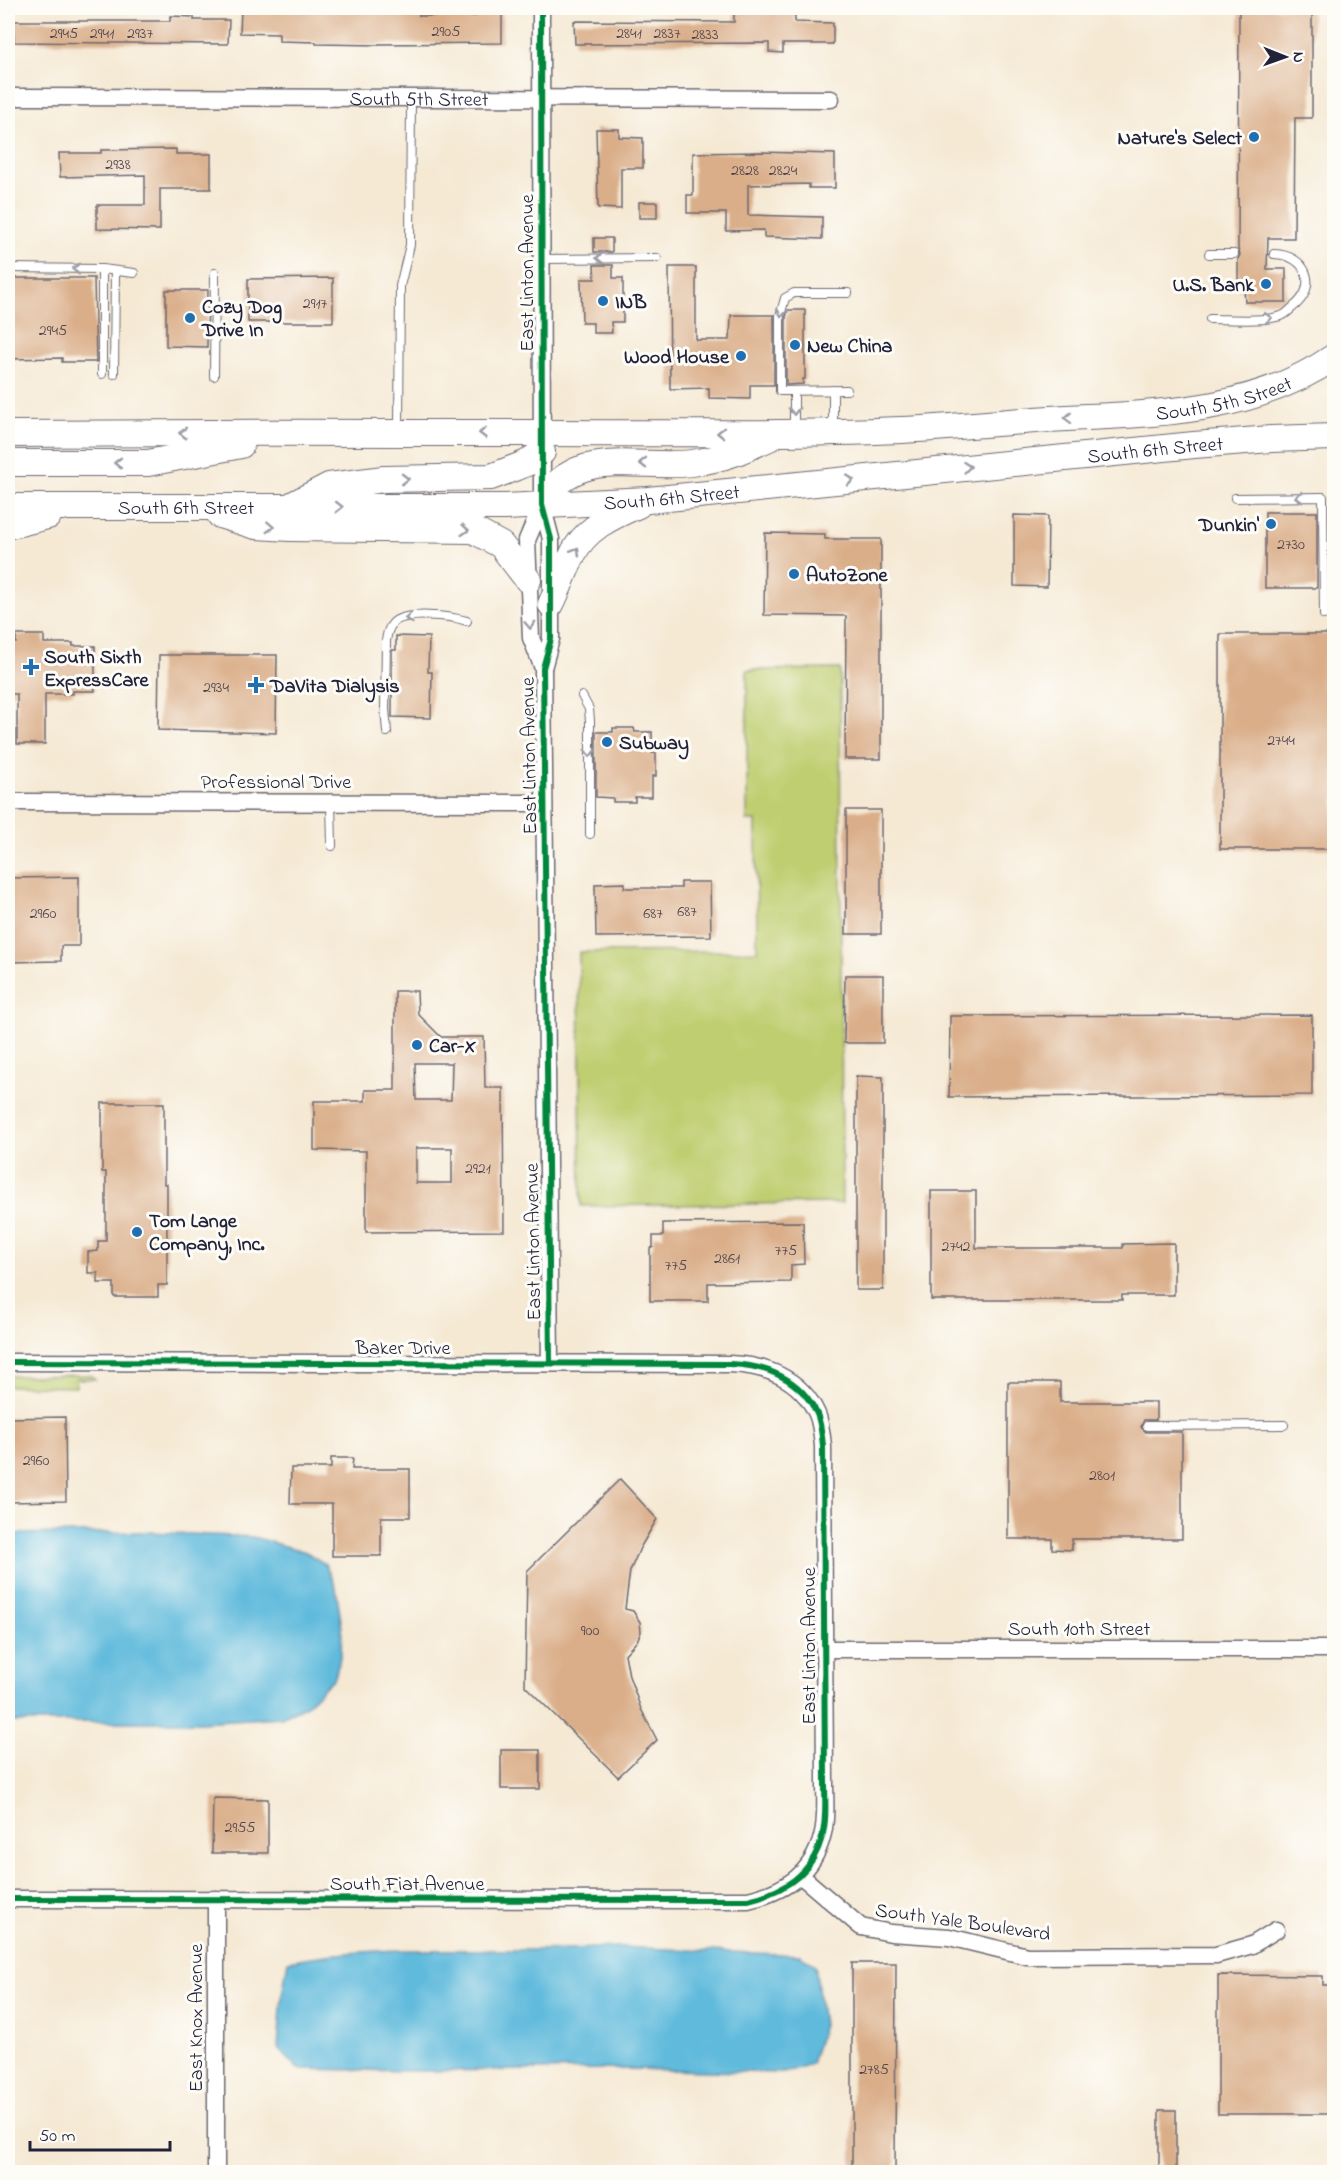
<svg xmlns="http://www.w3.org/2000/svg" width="1342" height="2180" viewBox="0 0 1342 2180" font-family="'Indie Flower',sans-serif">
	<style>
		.green { fill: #bfce70; stroke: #707856; stroke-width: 1.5 }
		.water { fill: #5fbadc; stroke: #406e8c; stroke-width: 1.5 }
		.building { fill: #daae89; fill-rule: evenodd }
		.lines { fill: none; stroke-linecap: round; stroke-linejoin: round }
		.lane-casing { stroke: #6c6871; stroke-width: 10 }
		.street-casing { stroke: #6c6871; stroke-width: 19 }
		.primary-casing { stroke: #6c6871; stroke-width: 28 }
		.lane { stroke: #fff; stroke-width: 8 }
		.street { stroke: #fff; stroke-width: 16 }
		.primary { stroke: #fff; stroke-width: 26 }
		.cycleway-casing { stroke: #fdfcf7; stroke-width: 10 }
		.cycleway { stroke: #00873e; stroke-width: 6 }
		.oneway { stroke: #9c9ca7 }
		.poi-dot { fill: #1f6fb2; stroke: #fdfcf7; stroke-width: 2 }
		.labels { text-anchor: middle; stroke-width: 6; stroke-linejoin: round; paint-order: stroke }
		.number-label { font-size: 16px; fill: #50454e }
		.street-label { font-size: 20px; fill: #22223b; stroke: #fdfcf7 }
		.poi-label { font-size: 20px; font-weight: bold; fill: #22223b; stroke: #fdfcf7; text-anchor: start }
	</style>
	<rect width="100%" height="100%" fill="#fdfcf7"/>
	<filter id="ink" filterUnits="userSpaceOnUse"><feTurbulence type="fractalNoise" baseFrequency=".0167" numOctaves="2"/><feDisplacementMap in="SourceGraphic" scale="12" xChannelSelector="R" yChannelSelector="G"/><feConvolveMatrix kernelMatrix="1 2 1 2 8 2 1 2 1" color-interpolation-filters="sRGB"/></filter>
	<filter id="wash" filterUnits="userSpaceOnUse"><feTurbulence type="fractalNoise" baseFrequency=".008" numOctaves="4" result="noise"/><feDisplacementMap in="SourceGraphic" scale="24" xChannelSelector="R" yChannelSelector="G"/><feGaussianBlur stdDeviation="1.35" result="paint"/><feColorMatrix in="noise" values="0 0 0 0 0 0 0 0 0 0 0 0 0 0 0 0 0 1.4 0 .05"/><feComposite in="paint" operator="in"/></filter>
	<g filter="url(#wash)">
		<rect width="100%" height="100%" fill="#f5e9d4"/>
		<!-- green -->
		<path class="green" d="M840 669 842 1203 581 1206 579 952 757 951 756 821H747V670Z
			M90 1375 95 1379H76V1387L8 1386V1376Z"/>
		<!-- water -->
		<path class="water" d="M149 1532 253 1537 306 1552 325 1564 336 1588 342 1628 341 1653 335 1677 305 1706 281 1717 199 1722H8V1534Z
			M622 1947 800 1955 815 1965 823 2025 811 2064 783 2073 632 2069 412 2071 298 2069 278 2048 282 1995 288 1961C371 1945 456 1951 539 1950 567 1949 594 1948 622 1947Z"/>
		<g id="blocks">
			<!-- building -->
			<path class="building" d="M241 8H344V11L391 12 392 8H419V16H476V9H502V43L379 44V45L316 44V42L279 41V34L240 33Z
				M1239 8H1312V118H1295L1294 238H1268L1267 269H1286V302H1245L1244 290H1238V259L1240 255 1238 249Z
				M734 9H795V22L833 23V44H783V53L769 52V43L575 44 574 21 734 22Z
				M170 16 194 17V20H229L228 44 14 42 13 21H170Z
				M596 129H619V137L643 138V168H621V209L598 208Z
				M176 149V154H211V189H160V230L97 229V205H145V175L60 177 59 153H101V150Z
				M759 152 835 154V188H809V184L748 185V215L822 217V239L764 237V230L726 231V213H687V195H693V153Z
				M639 202H657V218H639Z
				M594 238H612V252H594Z
				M594 265H613V278H623V322H611L612 333H593V323H582L581 279H595Z
				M669 267H696V340H730L731 315H774V385H750V399L709 398V388L670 389Z
				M8 278H94L96 362H62V358L8 359Z
				M333 278V322H248V279Z
				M166 290H208L207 347 166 346Z
				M788 310H805V379H803V384L786 385V317Z
				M1265 512H1317V588H1265Z
				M1014 515 1048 516 1047 587 1014 586Z
				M765 533 825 534V539H881V759H845L846 616 764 615Z
				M1220 634H1335V849H1220Z
				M16 635H44V643H73V646H95V691H73V694H45V744H17V694H8V643H16Z
				M396 636 429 637 428 672H432L431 718 392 717V650H396Z
				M159 655H277L276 733 158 730Z
				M613 728H634L635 732H652V753H656V776H652V797H635V802H613V798L596 797V732H613Z
				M846 810H881V934H846Z
				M79 877V946H61V961L8 962V878Z
				M681 882H710L711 936 596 937 595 884 625 883 624 888H681Z
				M845 975H883V1043H844Z
				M395 991H417L418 1014 441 1037H484L485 1088H503L504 1231 366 1232V1151L314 1150V1101H365V1090H395ZM415 1063H452L451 1100H416ZM416 1148H452V1183H416Z
				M1312 1015V1095L949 1097 950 1016Z
				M856 1076 883 1077V1290H856Z
				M102 1103H164V1184H167V1285H158V1297H114V1283H98V1273H88V1252L98 1251V1241H106V1172H102Z
				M931 1191H976V1248H1123V1244L1174 1243V1295H1122V1300H931Z
				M803 1222 804 1264 791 1265V1282L708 1283V1301H650V1249L653 1247V1236H663V1223Z
				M1008 1382H1060V1402H1156V1420H1144L1141 1427 1146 1432H1182V1539H1072V1550L1052 1549V1539H1008Z
				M65 1417 66 1501 8 1502V1418Z
				M331 1458H353L352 1469H410V1517H381V1556H332V1504H290L291 1468H331Z
				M620 1479 657 1519 640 1548 630 1571 625 1609 633 1611 640 1622 641 1632 637 1641 625 1654 629 1676 641 1709 657 1740 618 1777 525 1686 527 1571Z
				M501 1750H540V1789H501Z
				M213 1798 268 1799V1853H212Z
				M852 1963H896L895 2172H852Z
				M1218 1975 1323 1976V1985H1335V2114H1218Z
				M1159 2110H1176V2172H1159Z"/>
		</g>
	</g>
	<g filter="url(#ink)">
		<use href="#blocks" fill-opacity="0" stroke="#6c6871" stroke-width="1.5"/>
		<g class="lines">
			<!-- lane casing -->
			<g class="lane-casing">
				<path id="lane" d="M1209 254H1234
					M542 259 657 258
					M8 268 102 269 134 273
					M102 269V374
					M1210 319C1230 319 1261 322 1281 316 1285 315 1289 311 1292 308 1320 287 1307 255 1274 254
					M114 374 115 271
					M214 376 215 273
					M847 390 780 391V316L785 298 794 293H848
					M794 391V429
					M833 429V390
					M399 430 400 286 410 245 411 97
					M1235 498 1323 497 1324 615
					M582 696 589 709 590 721V834
					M387 732 385 709 386 641C387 634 388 628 393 623 404 611 451 616 467 621
					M331 802 332 846
					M1147 1426 1284 1425"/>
			</g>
			<!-- street casing -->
			<g class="street-casing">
				<g id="street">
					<path d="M541 8 542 505 551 539V639L543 668 550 1363"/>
					<path id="s1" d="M8 97C282 97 556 100 831 99"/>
					<path d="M542 505 527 540 531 638 543 668"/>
					<path d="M8 802 544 803"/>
					<path d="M8 1362 729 1364C765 1365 801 1378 817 1414 821 1423 822 1436 823 1446L825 1782C825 1800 827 1820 822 1837 812 1875 783 1892 748 1900L8 1899"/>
					<path d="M825 1649H1334"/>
					<path d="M800 1875 861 1927 891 1933 949 1937 1027 1956 1216 1955 1252 1945 1276 1930"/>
					<path d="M216 1899V2172"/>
				</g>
			</g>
			<!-- primary casing -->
			<g class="primary-casing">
				<g id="primary">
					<path id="s2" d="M8 434C185 432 362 433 539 433 660 433 781 435 902 430 943 428 983 424 1023 421 1131 412 1241 421 1334 357"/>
					<path d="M8 463H148L241 445"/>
					<path d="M292 505 329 486 384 479 491 477 527 463 542 452"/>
					<path d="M542 505C571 444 640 470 692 463 724 459 743 450 771 437"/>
					<path id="s3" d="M8 507H505L648 500 1194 445 1271 439 1334 437"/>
					<path d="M220 515 256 526 290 528 473 530 501 545 528 580"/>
					<path d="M8 526 48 516"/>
					<path d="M551 604C559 588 564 572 572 556 584 529 612 516 638 505"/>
				</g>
			</g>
			<!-- lane -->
			<use href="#lane" class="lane"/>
			<!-- street -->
			<use href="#street" class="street"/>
			<!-- primary -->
			<use href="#primary" class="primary"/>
			<!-- cycleway casing -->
			<g class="cycleway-casing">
				<path id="cycleway" d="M541 8 542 505 551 539V639L543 668 550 1363
					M8 1362 729 1364C765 1365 801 1378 817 1414 821 1423 822 1436 823 1446L825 1782C825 1800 827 1820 822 1837 812 1875 783 1892 748 1900L8 1899"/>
			</g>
			<!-- cycleway -->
			<use href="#cycleway" class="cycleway"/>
		</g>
		<!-- one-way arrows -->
		<defs><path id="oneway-chevron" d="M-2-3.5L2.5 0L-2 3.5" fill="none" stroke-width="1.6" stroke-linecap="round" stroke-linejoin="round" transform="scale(1.5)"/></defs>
		<g class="oneway">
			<use href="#oneway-chevron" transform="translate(600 258) rotate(180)"/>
			<use href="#oneway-chevron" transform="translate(76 269) rotate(-179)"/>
			<use href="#oneway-chevron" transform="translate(782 313) rotate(99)"/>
			<use href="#oneway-chevron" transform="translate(1268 318) rotate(-5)"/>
			<use href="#oneway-chevron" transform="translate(794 411) rotate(90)"/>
			<use href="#oneway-chevron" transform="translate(1068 418) rotate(178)"/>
			<use href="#oneway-chevron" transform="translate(183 433) rotate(-180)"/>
			<use href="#oneway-chevron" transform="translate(483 433) rotate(180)"/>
			<use href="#oneway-chevron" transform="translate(721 433) rotate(-180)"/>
			<use href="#oneway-chevron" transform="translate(118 463) rotate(180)"/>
			<use href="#oneway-chevron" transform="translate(643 463) rotate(180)"/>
			<use href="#oneway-chevron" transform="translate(967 467) rotate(-6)"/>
			<use href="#oneway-chevron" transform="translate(405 479)"/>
			<use href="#oneway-chevron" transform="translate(850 480) rotate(-6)"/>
			<use href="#oneway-chevron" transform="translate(1299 497) rotate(179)"/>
			<use href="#oneway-chevron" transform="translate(339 507)"/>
			<use href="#oneway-chevron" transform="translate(270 527) rotate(3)"/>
			<use href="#oneway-chevron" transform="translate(465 530) rotate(4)"/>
			<use href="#oneway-chevron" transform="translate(576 551) rotate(-59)"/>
			<use href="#oneway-chevron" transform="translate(409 618) rotate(174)"/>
			<use href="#oneway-chevron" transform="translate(530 625) rotate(88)"/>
			<use href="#oneway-chevron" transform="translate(590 753) rotate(90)"/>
		</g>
	</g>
	<!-- markers -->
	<g class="poi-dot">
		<circle cx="1254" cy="137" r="6"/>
		<circle cx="1266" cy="284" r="6"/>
		<circle cx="603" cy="301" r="6"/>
		<circle cx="190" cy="318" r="6"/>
		<circle cx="795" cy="345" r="6"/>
		<circle cx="741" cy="356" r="6"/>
		<circle cx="1271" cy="524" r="6"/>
		<circle cx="794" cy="574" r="6"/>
		<path d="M28 658h6v6h6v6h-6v6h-6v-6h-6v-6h6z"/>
		<path d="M253 676h6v6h6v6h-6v6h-6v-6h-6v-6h6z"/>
		<circle cx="607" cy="742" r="6"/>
		<circle cx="417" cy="1045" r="6"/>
		<circle cx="137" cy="1232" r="6"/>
	</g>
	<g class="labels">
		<!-- number labels -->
		<g class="number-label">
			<text x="446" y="36">2905</text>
			<text x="64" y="38">2945</text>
			<text x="102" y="38">2941</text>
			<text x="140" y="38">2937</text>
			<text x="629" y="38">2841</text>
			<text x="667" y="38">2837</text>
			<text x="705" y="39">2833</text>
			<text x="118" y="169">2938</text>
			<text x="745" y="175">2828</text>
			<text x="783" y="175">2824</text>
			<text x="315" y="308">2917</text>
			<text x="53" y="335">2945</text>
			<text x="1291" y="549">2730</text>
			<text x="216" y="692">2934</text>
			<text x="1281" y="745">2744</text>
			<text x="687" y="916">687</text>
			<text x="43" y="918">2960</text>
			<text x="653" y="918">687</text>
			<text x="478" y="1173">2921</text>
			<text x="956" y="1251">2742</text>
			<text x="786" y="1255">775</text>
			<text x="727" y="1263">2861</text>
			<text x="676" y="1270">775</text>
			<text x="36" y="1465">2960</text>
			<text x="1102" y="1480">2801</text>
			<text x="590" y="1635">900</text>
			<text x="240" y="1832">2955</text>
			<text x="874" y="2074">2785</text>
		</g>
		<!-- street labels -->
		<g class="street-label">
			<text dy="7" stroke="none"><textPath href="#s1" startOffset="411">South 5th Street</textPath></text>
			<text transform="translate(526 273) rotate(-90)" y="7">East Linton Avenue</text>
			<text dy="7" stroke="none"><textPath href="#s2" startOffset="1218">South 5th Street</textPath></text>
			<text dy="7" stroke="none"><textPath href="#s3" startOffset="1150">South 6th Street</textPath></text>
			<text dy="7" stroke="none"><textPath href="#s3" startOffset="664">South 6th Street</textPath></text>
			<text dy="7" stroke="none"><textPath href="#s3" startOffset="178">South 6th Street</textPath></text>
			<text transform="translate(528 756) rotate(-91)" y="7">East Linton Avenue</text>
			<text x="276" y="788">Professional Drive</text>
			<text transform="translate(532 1242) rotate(-91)" y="7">East Linton Avenue</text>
			<text x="403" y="1354">Baker Drive</text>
			<text x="1079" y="1635">South 10th Street</text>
			<text transform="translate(808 1646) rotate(-90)" y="7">East Linton Avenue</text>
			<text x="407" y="1890">South Fiat Avenue</text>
			<text transform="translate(963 1921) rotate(8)" y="7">South Yale Boulevard</text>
			<text transform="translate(195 2018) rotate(-90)" y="7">East Knox Avenue</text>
		</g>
		<!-- poi labels -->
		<g class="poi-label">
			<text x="1242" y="144" text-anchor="end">Nature's Select</text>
			<text x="1254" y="291" text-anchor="end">U.S. Bank</text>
			<text x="615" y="308">INB</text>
			<text x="202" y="313">Cozy Dog<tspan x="202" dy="23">Drive In</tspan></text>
			<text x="807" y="352">New China</text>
			<text x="729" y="363" text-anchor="end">Wood House</text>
			<text x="1259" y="531" text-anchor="end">Dunkin'</text>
			<text x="806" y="581">AutoZone</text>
			<text x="44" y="663">South Sixth<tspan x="44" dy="23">ExpressCare</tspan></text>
			<text x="270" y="692">DaVita Dialysis</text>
			<text x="619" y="749">Subway</text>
			<text x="429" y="1052">Car-X</text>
			<text x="149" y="1227">Tom Lange<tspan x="149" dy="23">Company, Inc.</tspan></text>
		</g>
	</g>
	<!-- margin -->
	<rect width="1342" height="2180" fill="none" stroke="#fdfcf7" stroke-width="30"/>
	<!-- north arrow -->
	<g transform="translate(1285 57) rotate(91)" stroke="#fdfcf7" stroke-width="4.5" paint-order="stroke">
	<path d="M0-4.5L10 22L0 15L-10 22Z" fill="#22223b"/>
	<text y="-9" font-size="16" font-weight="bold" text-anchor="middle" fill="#22223b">N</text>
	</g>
	<!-- scale -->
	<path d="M30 2141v9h140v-9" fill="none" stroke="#22223b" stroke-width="3"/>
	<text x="39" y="2141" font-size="18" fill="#22223b" stroke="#fdfcf7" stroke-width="4.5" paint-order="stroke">50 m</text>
</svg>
